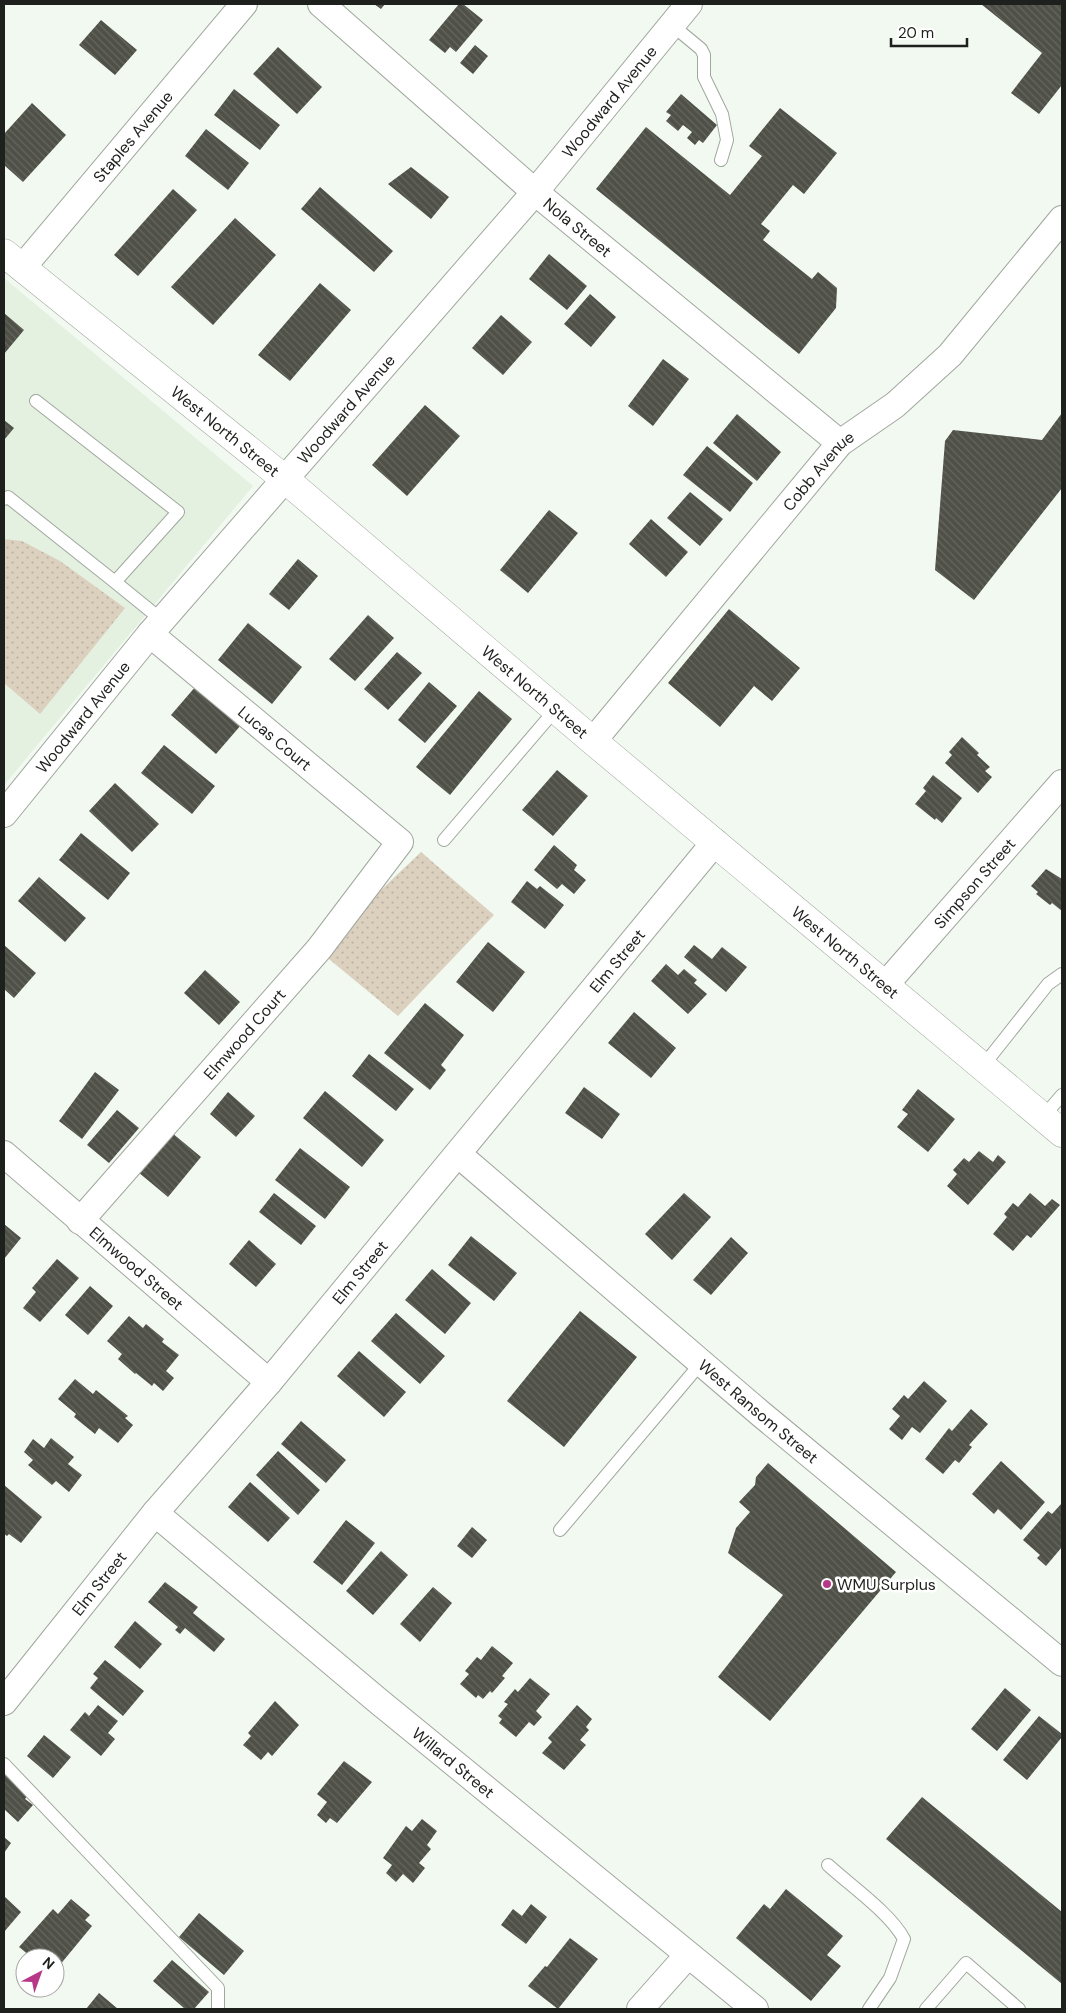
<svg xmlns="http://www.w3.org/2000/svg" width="1066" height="2013" viewBox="0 0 1066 2013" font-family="'DM Sans',sans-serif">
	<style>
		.built { fill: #e4f1e1 }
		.green { fill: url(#green-dots) }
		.building { fill: url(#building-back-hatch) }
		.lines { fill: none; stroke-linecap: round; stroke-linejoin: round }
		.lane-casing { stroke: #a0a79e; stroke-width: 14 }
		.street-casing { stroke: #a0a79e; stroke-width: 28 }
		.secondary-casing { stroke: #a0a79e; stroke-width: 29 }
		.lane { stroke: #fff; stroke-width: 12 }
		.street { stroke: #fff; stroke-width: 26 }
		.secondary { stroke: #fff; stroke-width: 28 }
		.poi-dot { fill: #b63886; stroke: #fff; stroke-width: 2 }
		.labels { text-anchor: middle; stroke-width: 5; stroke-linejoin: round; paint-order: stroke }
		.street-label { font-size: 16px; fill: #1d201c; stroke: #fff }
		.poi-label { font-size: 16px; fill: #1d201c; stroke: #fff; text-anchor: start }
	</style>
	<defs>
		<pattern id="green-dots" width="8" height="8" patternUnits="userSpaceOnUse" patternTransform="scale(1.25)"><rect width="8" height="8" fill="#dcd0bf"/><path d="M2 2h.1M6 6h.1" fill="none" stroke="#bcb2a4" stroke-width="1.8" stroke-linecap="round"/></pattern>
		<pattern id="building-back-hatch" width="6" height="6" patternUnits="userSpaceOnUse" patternTransform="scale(1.25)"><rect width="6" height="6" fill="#4f5047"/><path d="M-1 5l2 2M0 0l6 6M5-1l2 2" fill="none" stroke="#65665e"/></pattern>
	</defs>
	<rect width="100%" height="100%" fill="#f2f9f0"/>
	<!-- built -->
	<path class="built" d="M4 278 253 486 4 785Z"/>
	<!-- green -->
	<path class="green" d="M4 539 22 541 60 561 125 608 40 714 4 683Z
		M421 852 494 915 398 1016 318 950Z"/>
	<!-- building -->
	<path class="building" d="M374 4H385L381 9Z
		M459 4H463L483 20 456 52 450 47 445 53 429 40Z
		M981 4H1062V85L1039 114 1011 93 1042 53Z
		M101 20 137 50 115 75 79 45Z
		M475 45 488 56 473 74 460 63Z
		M278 47 322 87 297 114 253 74Z
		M234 89 280 125 260 150 214 115Z
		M681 94 717 125 703 143 699 140 695 145 687 138 692 132 683 125 678 131 666 121 671 115 666 112Z
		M32 103 66 135 23 182 4 165V134Z
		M780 108 837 153 804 194 793 185 761 224 770 231 763 240 812 279 818 272 837 288 836 308 799 354 596 189 646 127 730 195 762 156 749 146Z
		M206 129 249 163 228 190 185 156Z
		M411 167 449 197 431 219 388 184Z
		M320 187 393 251 374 272 301 209Z
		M173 189 197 210 138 276 114 255Z
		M235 218 276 255 213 325 171 287Z
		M549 254 587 286 567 310 529 279Z
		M320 283 351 310 290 381 258 355Z
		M590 294 616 317 591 347 564 324Z
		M4 313 24 330 4 354Z
		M501 315 532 342 503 375 472 348Z
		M663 359 689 379 653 426 628 406Z
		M425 405 460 436 407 496 372 465Z
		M1062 413V488L974 600 935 570 945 441 953 430 1042 440Z
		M737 414 781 452 757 481 713 443Z
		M4 420 14 428 4 440Z
		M707 446 753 483 730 512 683 475Z
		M690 492 723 519 700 546 667 518Z
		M549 510 578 533 528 593 500 570Z
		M651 519 688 552 666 577 629 544Z
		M298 559 318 576 289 610 269 594Z
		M729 609 800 668 772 701 754 686 720 727 668 683Z
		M368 615 394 638 355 681 329 659Z
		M248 623 302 667 272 704 218 660Z
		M397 652 422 673 388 710 364 689Z
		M429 682 457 706 425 743 398 720Z
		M196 686 241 725 216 754 171 715Z
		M479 691 512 719 450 795 416 767Z
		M962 737 979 753 977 755 990 767 985 771 992 777 978 793 945 763 952 755 949 752Z
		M164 745 215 786 192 814 141 773Z
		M557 770 588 796 553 836 522 810Z
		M933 775 962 798 942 823 936 818 935 820 915 804 926 791 923 788Z
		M115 783 159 824 132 852 89 811Z
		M81 833 130 873 108 900 59 860Z
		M554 845 577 865 574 870 586 880 574 894 562 884 557 889 534 870Z
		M1046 869 1062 879V911L1052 903 1050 905 1036 894 1038 892 1031 886Z
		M39 877 86 918 65 942 18 901Z
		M527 881 537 889 540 886 564 905 545 929 511 902Z
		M488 942 525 972 493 1012 456 982Z
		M4 945 36 973 14 998 4 989Z
		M694 945 712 959 722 947 747 967 726 992 684 957Z
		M666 964 678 975 684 969 697 980 694 983 707 994 688 1014 651 981Z
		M205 970 240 1002 219 1025 184 993Z
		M425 1003 464 1035 441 1065 446 1070 430 1090 384 1053Z
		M634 1012 676 1048 651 1078 608 1043Z
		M369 1054 414 1089 396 1111 352 1076Z
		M95 1072 119 1090 82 1139 59 1121Z
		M584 1087 620 1114 602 1139 565 1113Z
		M918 1089 955 1119 928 1152 897 1127 908 1114 902 1110Z
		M325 1091 384 1140 362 1167 303 1118Z
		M228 1092 255 1116 236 1137 210 1114Z
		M117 1110 139 1128 109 1163 87 1145Z
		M171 1132 201 1157 168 1197 138 1172Z
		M300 1148 350 1187 325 1219 275 1180Z
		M979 1151 993 1162 998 1155 1006 1162 968 1205 947 1186 957 1174 953 1170 964 1158 969 1162Z
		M274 1193 316 1226 301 1245 259 1212Z
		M684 1193 711 1217 672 1260 645 1234Z
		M1030 1193 1045 1206 1052 1199 1060 1205 1031 1238 1027 1235 1013 1251 993 1234 1007 1217 1004 1214 1013 1203 1018 1207Z
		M4 1224 21 1238 4 1259Z
		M471 1236 517 1273 494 1301 448 1265Z
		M731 1237 748 1253 711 1295 693 1280Z
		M249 1240 276 1264 256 1287 229 1264Z
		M57 1259 79 1278 40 1322 23 1308 36 1292 32 1288Z
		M432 1269 471 1303 445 1334 405 1300Z
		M90 1286 113 1306 88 1335 65 1315Z
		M580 1311 637 1357 564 1447 507 1401Z
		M396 1313 445 1356 420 1384 371 1341Z
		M129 1316 143 1328 146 1324 164 1339 162 1342 179 1355 166 1371 174 1378 163 1391 154 1383 152 1386 136 1373 135 1374 118 1359 122 1354 107 1341Z
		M359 1351 406 1392 384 1417 337 1376Z
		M75 1379 93 1394 96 1390 128 1416 125 1418 133 1425 118 1443 99 1428 95 1434 74 1417 76 1414 58 1399Z
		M924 1381 947 1401 920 1433 912 1427 902 1440 889 1429 900 1416 892 1409 904 1395 908 1399Z
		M971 1409 988 1424 969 1445 972 1447 959 1463 955 1460 943 1474 925 1459 949 1428 952 1431Z
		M301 1421 346 1460 326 1483 281 1444Z
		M51 1438 74 1457 68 1464 82 1475 69 1492 56 1481 52 1485 28 1465 33 1460 24 1452 33 1439 44 1448Z
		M278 1451 320 1490 298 1515 256 1475Z
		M1001 1461 1045 1502 1021 1530 998 1509 994 1514 972 1494Z
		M768 1463 896 1572 770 1721 718 1677 783 1595 728 1553 736 1528 750 1512 739 1502 755 1485 756 1477Z
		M250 1482 290 1518 268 1542 228 1507Z
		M4 1485 42 1517 21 1543 9 1534 7 1536 4 1534Z
		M1062 1503V1547L1046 1566 1037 1558 1040 1555 1023 1540 1048 1511 1052 1514Z
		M346 1520 375 1543 342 1585 313 1562Z
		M472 1527 487 1540 472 1558 457 1546Z
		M381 1551 408 1575 373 1615 346 1591Z
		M165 1582 198 1607 193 1613 225 1639 214 1652 185 1628 180 1634 175 1630 178 1627 148 1602Z
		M433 1587 452 1603 420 1642 400 1624Z
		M135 1621 162 1644 140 1669 114 1647Z
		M492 1646 513 1663 502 1676 505 1678 492 1693 490 1691 483 1699 478 1695 476 1698 460 1684 469 1674 465 1671 477 1657 481 1660Z
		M105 1660 144 1691 123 1716 90 1688 98 1678 93 1674Z
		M530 1678 550 1694 536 1711 542 1717 534 1726 529 1722 516 1737 499 1723 502 1719 498 1716 508 1704 504 1702 515 1689 518 1692Z
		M1005 1688 1031 1710 997 1751 971 1729Z
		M275 1701 299 1725 272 1756 268 1752 261 1760 243 1745 251 1736 248 1733Z
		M98 1705 118 1721 108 1733 115 1739 101 1756 70 1730 85 1712 89 1716Z
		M577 1705 592 1719 586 1727 589 1730 580 1740 586 1745 564 1770 542 1753 552 1742 548 1738Z
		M1039 1716 1062 1734V1737L1027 1780 1003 1760Z
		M44 1735 71 1757 53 1778 27 1756Z
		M344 1761 372 1782 337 1823 330 1818 326 1823 317 1815 327 1802 317 1794Z
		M4 1774 28 1795 25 1799 33 1805 18 1822 4 1809Z
		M922 1797 1062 1912V1984L886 1839Z
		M422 1819 437 1831 427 1845 431 1849 419 1863 425 1868 413 1883 403 1874 396 1882 386 1873 392 1865 383 1858 406 1826 412 1831Z
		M4 1837 11 1843 4 1853Z
		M786 1889 843 1936 827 1955 841 1966 811 2001 736 1938 764 1904 770 1909Z
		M4 1896 21 1912 4 1932Z
		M71 1899 90 1915 85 1920 92 1926 59 1966 58 1964 55 1967V1958H29L30 1956 19 1947 53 1909 58 1914Z
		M531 1904 547 1917 526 1944 501 1925 513 1909 522 1916Z
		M199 1913 244 1951 224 1975 179 1937Z
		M570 1938 598 1959 558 2009 528 1986 545 1966 547 1967Z
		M172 1960 209 1992 194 2009H185L153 1981Z
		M99 1993 118 2009H86Z"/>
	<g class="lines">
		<!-- lane casing -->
		<g class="lane-casing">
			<path id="lane" d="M672 25 701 49 704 55V77L722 114 727 140 721 160
				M36 401 178 512 115 582 163 621
				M4 499 8 497 115 582
				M444 840 556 709
				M983 1066 1048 984 1062 974
				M1043 1117 1062 1095
				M560 1530 701 1363
				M4 1764 218 1988V2008
				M828 1865C851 1886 890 1913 904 1939L890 1978 869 2009
				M926 2009 966 1963 1019 2009"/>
		</g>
		<!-- street casing -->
		<g class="street-casing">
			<g id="street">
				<path id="s1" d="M321 4 535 192 840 443"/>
				<path id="s2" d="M22 268 244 4"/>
				<path id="s3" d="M593 741 840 443 895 405 950 355 1062 219"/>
				<path id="s4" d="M4 814 150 634 535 192 689 4"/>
				<path id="s5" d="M886 984 1062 783"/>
				<path id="s6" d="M4 1154 269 1382"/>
				<path id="s7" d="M459 1155 761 1414 1062 1663"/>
				<path id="s8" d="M80 1221 319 949 400 842 150 634"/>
				<path id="s9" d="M155 1513 377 1700 755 2009"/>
				<path id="s10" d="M4 1702 155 1513 269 1382 715 842"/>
				<path d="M640 2009 688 1955"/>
			</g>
		</g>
		<!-- secondary casing -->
		<g class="secondary-casing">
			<g id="secondary">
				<path id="s11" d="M4 253 286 480 593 741 1062 1133"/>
			</g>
		</g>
		<!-- lane -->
		<use href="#lane" class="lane"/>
		<!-- street -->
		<use href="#street" class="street"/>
		<!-- secondary -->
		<use href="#secondary" class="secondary"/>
	</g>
	<!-- markers -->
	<circle class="poi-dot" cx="827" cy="1584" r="5"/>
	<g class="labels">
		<!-- street labels -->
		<g class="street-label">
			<text dy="6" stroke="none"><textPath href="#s4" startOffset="935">Woodward Avenue</textPath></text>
			<text dy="6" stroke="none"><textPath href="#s2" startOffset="172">Staples Avenue</textPath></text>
			<text dy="6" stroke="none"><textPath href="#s1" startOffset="340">Nola Street</textPath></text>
			<text dy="6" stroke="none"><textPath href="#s4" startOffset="530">Woodward Avenue</textPath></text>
			<text dy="6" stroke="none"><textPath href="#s11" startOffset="284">West North Street</textPath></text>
			<text dy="6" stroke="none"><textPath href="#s3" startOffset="352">Cobb Avenue</textPath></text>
			<text dy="6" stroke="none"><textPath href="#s11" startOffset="689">West North Street</textPath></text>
			<text dy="6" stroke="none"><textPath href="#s4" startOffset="125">Woodward Avenue</textPath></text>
			<text transform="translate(275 738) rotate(40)" y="6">Lucas Court</text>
			<text dy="6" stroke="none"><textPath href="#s5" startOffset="134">Simpson Street</textPath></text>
			<text dy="6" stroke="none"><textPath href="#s11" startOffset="1094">West North Street</textPath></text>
			<text dy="6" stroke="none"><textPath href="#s10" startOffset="962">Elm Street</textPath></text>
			<text dy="6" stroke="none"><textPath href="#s8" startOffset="249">Elmwood Court</textPath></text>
			<text dy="6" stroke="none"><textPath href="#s6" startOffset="175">Elmwood Street</textPath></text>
			<text dy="6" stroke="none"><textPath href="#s10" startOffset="558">Elm Street</textPath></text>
			<text dy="6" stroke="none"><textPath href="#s7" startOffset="394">West Ransom Street</textPath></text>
			<text dy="6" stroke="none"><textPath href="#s10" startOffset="152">Elm Street</textPath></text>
			<text dy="6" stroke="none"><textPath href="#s9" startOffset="389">Willard Street</textPath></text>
		</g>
		<!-- poi labels -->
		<g class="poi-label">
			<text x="837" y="1590">WMU Surplus</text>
		</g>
	</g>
	<!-- border -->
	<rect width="1066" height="2013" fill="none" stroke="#1d201c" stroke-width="10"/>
	<!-- north arrow -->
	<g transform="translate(40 1973) rotate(41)"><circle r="24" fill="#ffffff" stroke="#a5a6a4"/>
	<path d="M0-4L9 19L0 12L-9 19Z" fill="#b63886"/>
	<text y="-8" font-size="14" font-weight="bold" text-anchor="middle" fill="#1d201c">N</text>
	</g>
	<!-- scale -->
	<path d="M891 38v8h76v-8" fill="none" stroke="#1d201c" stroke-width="2.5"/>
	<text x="898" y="38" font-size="15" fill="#1d201c" stroke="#ffffff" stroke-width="4" paint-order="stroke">20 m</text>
</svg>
